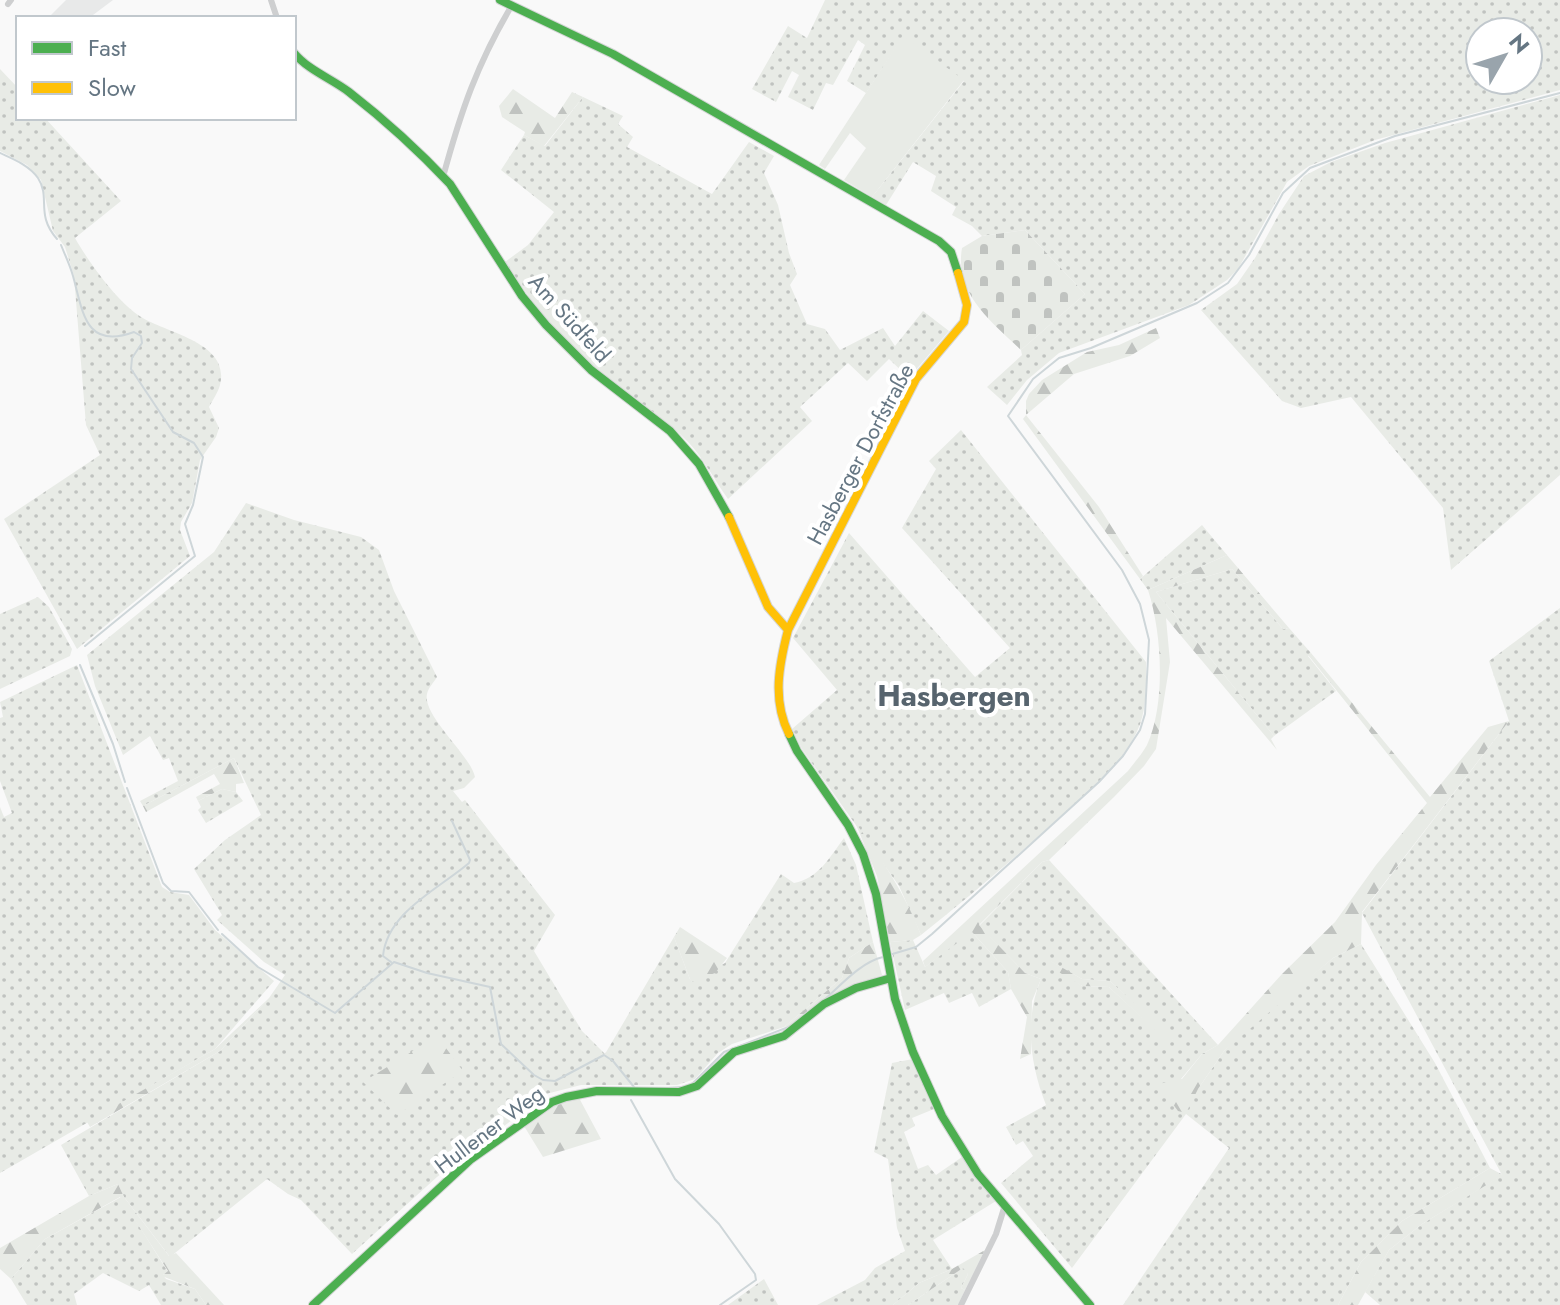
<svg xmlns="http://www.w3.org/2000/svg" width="1560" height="1305" viewBox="0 0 1560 1305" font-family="Jost,sans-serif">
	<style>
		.built { fill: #e8e9e9 }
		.grass { fill: url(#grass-dots); fill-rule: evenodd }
		.forest { fill: url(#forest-firs) }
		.cemetery { fill: url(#cemetery-stones) }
		.green { fill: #e8ebe6 }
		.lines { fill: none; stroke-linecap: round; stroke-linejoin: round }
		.stream { stroke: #ced6d9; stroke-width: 2 }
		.fast-casing { stroke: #d5d6d7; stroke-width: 10 }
		.slow-casing { stroke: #d5d6d7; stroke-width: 10 }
		.street { stroke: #cecfd0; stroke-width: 6 }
		.fast { stroke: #4caf50; stroke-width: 8 }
		.slow { stroke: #ffc107; stroke-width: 8 }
		.labels { text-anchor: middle; stroke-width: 8; stroke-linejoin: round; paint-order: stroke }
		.street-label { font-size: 22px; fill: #657683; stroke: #fff }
		.district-label { font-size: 30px; font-weight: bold; fill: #57646e; stroke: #fff }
	</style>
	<defs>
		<pattern id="grass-dots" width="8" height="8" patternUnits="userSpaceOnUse" patternTransform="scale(2)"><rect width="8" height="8" fill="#e8ebe6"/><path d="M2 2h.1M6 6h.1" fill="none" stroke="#c0c3c0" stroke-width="1.8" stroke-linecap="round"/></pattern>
		<pattern id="forest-firs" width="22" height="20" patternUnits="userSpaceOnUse" patternTransform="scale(2)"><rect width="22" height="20" fill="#e8ebe6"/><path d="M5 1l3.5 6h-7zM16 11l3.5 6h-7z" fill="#c0c3c0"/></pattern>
		<pattern id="cemetery-stones" width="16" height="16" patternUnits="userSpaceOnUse" patternTransform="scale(2)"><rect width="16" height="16" fill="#e8ebe6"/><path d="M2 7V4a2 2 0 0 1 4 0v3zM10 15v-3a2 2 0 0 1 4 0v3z" fill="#c0c3c0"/></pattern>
	</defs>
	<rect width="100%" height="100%" fill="#f9f9f9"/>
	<!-- built -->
	<path class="built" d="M66 0H113L89 18H48Z"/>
	<!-- grass -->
	<path class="grass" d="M825 0H1560V90L1375 140 1309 166 1287 182 1238 269 1227 280 1189 305 1059 353 1027 380 1007 405 987 387 1022 355 1021 350 1085 294 1025 230 982 236 972 226 952 215 956 207 931 191 936 176 913 162 886 205 872 197 964 81 903 37 866 93 847 81 865 45 858 40 833 85 826 83 813 110 788 97 799 75 792 71 776 102 752 89 788 26 807 38ZM1480 32H1528V80H1480Z
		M0 69 18 88V118H45L121 201 75 238C88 261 116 300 138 315 163 333 231 341 220 385 218 392 213 400 209 407L219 428 216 437 200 460 192 503 181 522 180 530 190 556 77 649 4 519 100 455 86 425 74 276 65 247 53 231 41 180 27 165 0 151Z
		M1560 95V475L1451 570 1443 508 1351 397 1301 408 1282 401 1201 310 1237 284 1255 258 1279 214 1304 176 1331 162 1385 143Z
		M583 97 623 116 618 124 633 137 627 147 712 194 749 142 774 156 764 173 778 205 789 253 797 274 790 285 807 324 825 329 840 350 883 328 895 346 923 311 949 331 909 378 889 359 867 381 848 363 800 407 812 421 728 499C715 481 704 459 689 443 666 419 637 403 611 382 569 348 534 307 505 262L528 245 554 212 501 170 524 135 545 146Z
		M961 430 1146 662C1146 683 1147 710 1138 729 1123 764 1089 791 1061 816 1016 857 969 897 921 935L899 886 802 749 792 729 837 690 793 638 849 533 975 677 1010 648 902 528 936 469 929 461Z
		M246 503 294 520 361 537 379 550 394 591 437 677C434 682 428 688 427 694 422 715 471 756 475 777L464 788 453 791 462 802 465 800 555 915 534 951 582 1031 605 1054 674 937 691 982 725 963 781 874 794 883C819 878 829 858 844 838L856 865 873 942 849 958 842 978 784 1027 732 1044 718 1053 695 1079 677 1085H581L546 1094 437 1177 352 1254 301 1200 288 1194 267 1179 170 1257 124 1197 118 1184 89 1196 61 1145 220 1051 269 998 285 975 264 962 217 920 222 915 194 869 225 840 261 815 234 758 143 806 140 801 178 781 169 758 163 760 150 736 123 755 95 686 87 655 214 552Z
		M1202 525 1227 555 1148 590 1140 579Z
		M1232 569 1283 629 1289 628 1311 653 1308 656 1336 691 1274 736 1156 592Z
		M38 597 49 607 72 649 70 656 0 689V614Z
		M1560 608V1305H1380L1365 1292 1389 1250 1422 1224 1502 1175 1362 913 1509 721 1489 661Z
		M77 665 162 887 170 892 189 895 215 930 274 981 215 1049 0 1173V807L4 817 12 813 0 781V718L3 717 0 702Z
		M222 789 236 792 243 801 206 823 198 810 201 807 198 801Z
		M1049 860 1218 1045 1202 1054 1181 1079 1198 1089 1224 1051 1249 1027 1333 958 1361 944 1435 1063 1490 1168 1402 1221 1361 1262 1338 1305H1123L1229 1148 1186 1114 1072 1268 1001 1183 1033 1156 1023 1141 1016 1145 1006 1127 1046 1105C1030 1065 1024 1019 1041 979L1025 973 979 926 1042 862ZM1050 961 1082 979 1110 981 1173 1040 1158 1032 1109 987 1082 986Z
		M971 931 1008 972 1011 989 979 1007 972 993 949 1003 944 993 905 1010 890 942 913 940 925 967Z
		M913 1059 934 1109 912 1118 915 1126 904 1132 918 1169 928 1165 936 1175 962 1157 996 1201 933 1240 952 1269 919 1283 893 1305H817L865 1280 875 1268 905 1251 897 1228 888 1159 874 1152 892 1063Z
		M121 1197 168 1272 163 1275 166 1279 195 1289 206 1305H161L149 1285 139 1291 103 1273 74 1294 77 1305H27L11 1279 45 1239Z
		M963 1268 966 1269 968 1274 961 1288 965 1290 958 1305H908Z
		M764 1279 778 1305H728Z"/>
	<!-- forest -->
	<path class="forest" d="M513 89 555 118 572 92 583 97 544 146 524 135 525 132 502 117 499 106Z
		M1156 328 1160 338 1130 356 1074 374 1026 415 1099 507 1143 576 1140 579 1023 419 1026 415V401L1029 394 1042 380 1087 352 1119 345Z
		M1227 555 1289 628 1283 629 1232 569 1156 592 1274 736 1271 739 1277 750 1166 618 1170 662 1156 749 1144 766 1114 797 1049 860 1042 862 979 925 1025 973 1041 979 1032 1001 1031 1054 1020 1059 1027 1017 1011 989 1008 972 972 932 925 967 923 961 1128 771C1134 763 1142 754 1147 745 1166 703 1162 633 1148 590Z
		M1311 653 1430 797 1488 727 1509 721 1362 912 1361 944 1333 958 1224 1051 1198 1089 1186 1113 1178 1111 1158 1084 1182 1079 1202 1054 1218 1045 1282 974 1335 922 1376 865 1427 803 1308 655Z
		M234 758 244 783 236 784V792L222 789 198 801 196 797 220 784 214 774 146 812 143 806Z
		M855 822C881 858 905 893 921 935L913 940 890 942 877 876Z
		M680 927 727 958 715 973 691 982 674 937Z
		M873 942 882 975 858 985 802 1023 784 1027 842 978 849 958Z
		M1049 960 1082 979 1110 981 1174 1039 1160 1044 1157 1032 1109 987 1082 986 1047 965Z
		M269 998 220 1051 90 1127 87 1122 215 1049Z
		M437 1036 463 1071 397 1115 363 1082Z
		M578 1096 601 1139 543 1157 524 1126 551 1105Z
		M1490 1168 1503 1175 1422 1224 1389 1250 1358 1305H1338L1361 1262 1402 1221Z
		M118 1184 124 1197 169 1256 176 1253 224 1305H206L195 1289 162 1276 168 1271 120 1197 45 1239 11 1279 0 1269V1248L89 1196Z
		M985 1250 965 1290 961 1288 968 1274 963 1268 908 1305H893L919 1283 952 1269Z"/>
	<!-- cemetery -->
	<path class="cemetery" d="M1025 230 1085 294 1021 350C992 322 954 294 962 248L982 236Z"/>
	<!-- green -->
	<path class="green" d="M903 36 964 80 872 197 844 180 866 148 850 133 825 169 819 165Z"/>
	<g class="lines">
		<!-- stream -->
		<path class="stream" d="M0 153C13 159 29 165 38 178 51 198 35 214 57 239
			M61 245C65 255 70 265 73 276 83 312 85 350 134 332L141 336 142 343 132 358 131 369 173 432 194 443 203 457 193 505 185 524 195 556 85 646
			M80 665 113 744 125 782
			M127 788 163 883 171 891 189 892 218 930
			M222 934 258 967 335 1013 394 962 427 973 490 987 501 1044 534 1075 543 1080 555 1081 604 1055 613 1061 634 1087
			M889 955 916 947 932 934 1099 782 1123 756 1140 730 1145 714 1149 640 1140 604 1122 570 1008 416 1033 379 1059 358 1091 348 1197 303 1228 283 1249 255 1283 193 1310 168 1395 136 1560 93
			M391 962 383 956C387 912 440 888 469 863L470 860 452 821
			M824 1000C841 985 861 962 883 957
			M692 1084 724 1052 791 1026
			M668 1088 682 1087
			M631 1100 675 1179 719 1224 755 1274 756 1280 720 1305"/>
		<!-- fast casing -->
		<g class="fast-casing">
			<path id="fast" d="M500 0 613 54 939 241 951 252 958 273
				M294 53C308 70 332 79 349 92 385 120 419 151 450 184L522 296 546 325 591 370 670 431 699 464 729 517
				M789 734 797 751 848 825 863 854 876 894 895 999 913 1052 942 1116 978 1174 1090 1305
				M313 1305 470 1160 552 1102 566 1097 597 1091 679 1092 697 1086 734 1052 784 1036 824 1004 856 988 891 978"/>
		</g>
		<!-- slow casing -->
		<g class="slow-casing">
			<path id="slow" d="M729 517 768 607 788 630
				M789 734C772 700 779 665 788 630L916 379 964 322 967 305 958 273"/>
		</g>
		<!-- street -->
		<path class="street" d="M271 0 277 18
			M8 4 11 0
			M443 177C461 111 477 64 512 5
			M961 1305 996 1234 1005 1205"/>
		<!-- fast -->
		<use href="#fast" class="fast"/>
		<!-- slow -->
		<use href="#slow" class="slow"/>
	</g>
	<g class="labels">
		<!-- street labels -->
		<g class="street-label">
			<text transform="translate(570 318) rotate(48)" y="8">Am Südfeld</text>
			<text transform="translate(860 454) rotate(-62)" y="8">Hasberger Dorfstraße</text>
			<text transform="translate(489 1129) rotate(-37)" y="8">Hullener Weg</text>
		</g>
		<!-- district labels -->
		<g class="district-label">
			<text x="954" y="706">Hasbergen</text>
		</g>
	</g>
	<!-- legend -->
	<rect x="16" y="16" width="280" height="104" fill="#ffffff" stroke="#c1c8cd" stroke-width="2"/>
	<rect x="32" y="42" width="40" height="12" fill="#4caf50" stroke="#c1c8cd" stroke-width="2"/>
	<text x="88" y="56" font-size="24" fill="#657683">Fast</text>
	<rect x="32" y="82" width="40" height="12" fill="#ffc107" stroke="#c1c8cd" stroke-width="2"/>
	<text x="88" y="96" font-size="24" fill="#657683">Slow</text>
	<!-- north arrow -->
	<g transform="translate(1504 56) rotate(51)"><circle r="38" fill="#ffffff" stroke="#c1c8cd" stroke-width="2"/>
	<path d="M0-6L14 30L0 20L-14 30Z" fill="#99a4ac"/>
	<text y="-12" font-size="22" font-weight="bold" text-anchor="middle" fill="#657683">N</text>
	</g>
</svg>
